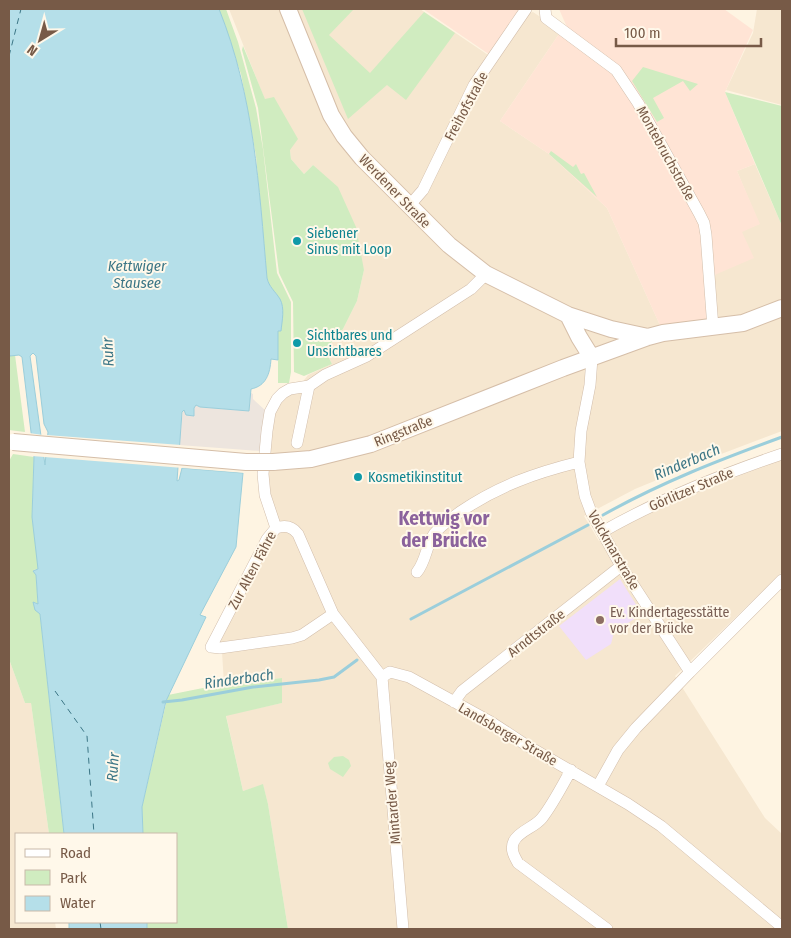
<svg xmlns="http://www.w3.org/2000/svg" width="791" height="938" viewBox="0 0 791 938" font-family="'Fira Sans Condensed',sans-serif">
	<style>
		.residential { fill: #f6e7d0 }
		.commercial { fill: #ffe4d5 }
		.industrial { fill: #ede5de }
		.education { fill: #f1dffa }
		.green { fill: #d0ecc0 }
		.water { fill: #b5dfe9; stroke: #9bcedb; fill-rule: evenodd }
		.pier { fill: #fef4e2 }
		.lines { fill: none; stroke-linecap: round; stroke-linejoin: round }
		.stream { stroke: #9bcedb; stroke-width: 3 }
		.ferry { stroke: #3c7686; stroke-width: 1; stroke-dasharray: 6 5; stroke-linecap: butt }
		.minor-casing { stroke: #d2beab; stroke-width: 12 }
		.secondary-casing { stroke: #d5bea8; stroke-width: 18 }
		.minor { stroke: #fff; stroke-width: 11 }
		.secondary { stroke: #fff; stroke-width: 16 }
		.secondary-bridge-casing { stroke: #d5bea8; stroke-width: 18; stroke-linecap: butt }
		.secondary-bridge { stroke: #fff; stroke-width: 16 }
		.culture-dot { fill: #0f9aa8; stroke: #fff8ea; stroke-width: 2 }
		.education-dot { fill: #8d6e63; stroke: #fff8ea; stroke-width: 2 }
		.labels { text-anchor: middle; stroke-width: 4; stroke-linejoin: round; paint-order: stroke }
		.street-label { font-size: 14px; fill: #775a47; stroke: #fff8ea }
		.culture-label { font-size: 14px; fill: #0d838f; stroke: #fff8ea; text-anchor: start }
		.education-label { font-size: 14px; fill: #785e54; stroke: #fff8ea; text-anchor: start }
		.water-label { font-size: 15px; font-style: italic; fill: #3c7686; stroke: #fff8ea }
		.district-label { font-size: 19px; font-weight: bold; fill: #8b629c; stroke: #fff8ea }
	</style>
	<rect width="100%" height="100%" fill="#fef4e2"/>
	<!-- residential -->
	<path class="residential" d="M229 9H420L494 59 526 14 533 12 561 31 500 121 549 154 607 208 663 332 710 277 742 231 759 224 737 171 755 164 782 226V431L708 459 635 489 584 516 599 541 628 523 686 494 782 458V572L675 676 765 818 782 834V929H288L268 804 263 785 243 791 226 715 282 703V678L224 684 222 652 213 646 277 529 267 494 274 405 298 388 308 375 332 364 325 350 343 329 357 301 364 270 313 165 304 174 291 159 290 150 265 100Z
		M757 9H782V105L726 90 753 33Z
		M9 659 25 703H31L49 834H16V922H55L56 929H9Z"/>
	<!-- commercial -->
	<path class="commercial" d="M423 9H522L490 55Z
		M559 9H724L753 30 725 92 755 164 737 171 760 224 742 232 754 258 710 277 711 326 663 332 607 208 549 154 500 121 561 31 570 34Z"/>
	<!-- industrial -->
	<path class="industrial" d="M251 393 253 394V399L266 411 261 451 179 445 183 410 186 412 196 405 200 407 249 411Z"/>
	<!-- education -->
	<path class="education" d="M620 579 642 614 614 632 611 644 586 660 559 626Z"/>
	<!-- green -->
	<path class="green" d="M218 9H226L238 42 256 108 263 149 277 273 291 302V372L289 383H278V330L281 331 278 296 270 287 267 278 256 156 241 74Z
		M302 9H354L329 35 370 73 424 12 455 33 406 100 387 85 348 119Z
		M243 46 265 99 274 97 298 139 290 150 291 159 304 174 313 165 338 187 356 227 364 270 357 301 343 329 325 350 332 364 304 376 294 372 293 302 279 273 258 108 242 50Z
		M643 67 698 84 690 91 683 81 653 98 664 118 657 122 632 81Z
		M725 92 782 106V226Z
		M551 151 573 167 576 164 581 174 584 173 597 197 549 154Z
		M9 353 10 356 15 355 25 432 9 430Z
		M13 454 34 457 32 517 39 569 33 570 36 575 38 604 34 602 40 614 64 834H49L31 703H25L9 659V461Z
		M282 678V703L226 716 243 791 263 784 268 804 288 929H147V922H176V834H143L142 807 168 695 218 685Z
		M343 756 349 760 351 766 343 777 330 769 328 763 334 757Z"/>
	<!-- water -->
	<path class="water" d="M9 9H219C254 96 259 186 267 278 269 287 275 291 280 299 285 308 282 321 281 331H278V360L271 359C270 374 266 386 251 389L249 411 200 407 196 405 194 408V416L186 415 184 410 182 412 177 481 179 480 182 468 243 473 236 547 200 615 206 617 166 701 142 807 143 834H64L40 614 35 610 33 602 38 604 36 575 33 571 38 569 32 517 34 457 22 357 19 355 10 356 9 353ZM33 353 36 356 44 424 48 432 45 465 30 356Z
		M69 922H147V929H69Z"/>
	<!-- pier -->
	<path class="pier" d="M29 433 43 435 45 450 46 435 181 445 180 467 243 470 246 473 32 456Z"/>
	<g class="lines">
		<!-- stream -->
		<path class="stream" d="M603 515C662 482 719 460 782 437
			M411 619 588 525
			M163 702 182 700 253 687 319 680 334 677 357 660"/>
		<!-- ferry -->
		<path class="ferry" d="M9 56 21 9
			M55 691 87 736 94 834
			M100 922 101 929"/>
		<!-- minor casing -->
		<g class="minor-casing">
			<path id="minor" d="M545 9 546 18 616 70 638 103 699 213 704 223 706 235 713 328
				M409 206 423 190 474 85 526 9
				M592 358 590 385 581 431 579 462 585 496 591 512 621 566 690 672 636 728 618 750 598 786
				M297 443 309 386
				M276 528 265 495 263 474 267 431 270 412 277 399 283 393 290 389 309 386 325 375 367 356 471 289 486 274
				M276 528 267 539 211 647 220 648 292 638 302 635 333 614
				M276 528C285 525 292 526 298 534L333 614 382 677
				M602 532C660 499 720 475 782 454
				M417 572C426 561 426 546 434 534 441 525 451 519 460 512 498 486 535 473 579 462
				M690 672 782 580
				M382 677 390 672 409 677 491 722 526 745 628 804 661 826 782 927
				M382 677 403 929
				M454 702 462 691 621 566
				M571 770C562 786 553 804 542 818 534 828 520 830 514 841 510 849 514 856 518 863L607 929"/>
		</g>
		<!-- secondary casing -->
		<g class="secondary-casing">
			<path id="secondary" d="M288 9 331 115 344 136 362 158 449 245 486 274 568 315 611 329 648 337
				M568 315 579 337 592 358
				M273 462 311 459 371 444 563 368 648 337 663 333 743 323 782 308"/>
		</g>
		<!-- minor -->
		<use href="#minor" class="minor"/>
		<!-- secondary -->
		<use href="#secondary" class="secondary"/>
		<!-- secondary-bridge casing -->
		<g class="secondary-bridge-casing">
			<path id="secondary-bridge" d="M13 442 246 462H273"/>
		</g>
		<!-- secondary-bridge -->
		<use href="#secondary-bridge" class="secondary-bridge"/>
	</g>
	<!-- markers -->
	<g class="culture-dot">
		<circle cx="297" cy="241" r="5"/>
		<circle cx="297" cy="343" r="5"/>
		<circle cx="358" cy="477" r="5"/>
	</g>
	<circle class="education-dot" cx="600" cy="620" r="5"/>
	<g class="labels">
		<!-- street labels -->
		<g class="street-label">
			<text transform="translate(466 106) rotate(-62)" y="5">Freihofstraße</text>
			<text transform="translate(666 153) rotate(61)" y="5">Montebruchstraße</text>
			<text transform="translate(395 191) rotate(46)" y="5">Werdener Straße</text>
			<text transform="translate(403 431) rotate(-22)" y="5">Ringstraße</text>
			<text transform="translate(691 489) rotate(-23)" y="5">Görlitzer Straße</text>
			<text transform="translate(614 550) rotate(60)" y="5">Volckmarstraße</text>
			<text transform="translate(252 570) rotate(-62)" y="5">Zur Alten Fähre</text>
			<text transform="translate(536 633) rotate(-38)" y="5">Arndtstraße</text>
			<text transform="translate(508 734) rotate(30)" y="5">Landsberger Straße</text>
			<text transform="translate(392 803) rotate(-95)" y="5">Mintarder Weg</text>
		</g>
		<!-- culture labels -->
		<g class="culture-label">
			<text x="307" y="238">Siebener<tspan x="307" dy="16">Sinus mit Loop</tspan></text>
			<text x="307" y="340">Sichtbares und<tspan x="307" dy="16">Unsichtbares</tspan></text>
			<text x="368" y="482">Kosmetikinstitut</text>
		</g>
		<!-- education labels -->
		<g class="education-label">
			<text x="610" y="617">Ev. Kindertagesstätte<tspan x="610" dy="16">vor der Brücke</tspan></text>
		</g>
		<!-- water labels -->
		<g class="water-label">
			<text x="137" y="271">Kettwiger<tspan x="137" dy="17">Stausee</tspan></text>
			<text transform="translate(108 352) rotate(-93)" y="5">Ruhr</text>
			<text transform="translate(687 462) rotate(-23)" y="5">Rinderbach</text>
			<text transform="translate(239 679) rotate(-8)" y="5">Rinderbach</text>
			<text transform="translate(113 767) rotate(-86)" y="5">Ruhr</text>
		</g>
		<!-- district labels -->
		<g class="district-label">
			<text x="444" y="525">Kettwig vor<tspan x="444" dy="22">der Brücke</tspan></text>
		</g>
	</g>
	<!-- border -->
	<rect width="791" height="938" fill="none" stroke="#775a47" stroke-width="20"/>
	<!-- legend -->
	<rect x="15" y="833" width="162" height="90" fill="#fff8ea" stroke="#c9b9a9"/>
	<rect x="25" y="849" width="25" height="8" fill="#ffffff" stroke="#c9b9a9"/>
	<text x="60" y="858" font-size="15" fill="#775a47">Road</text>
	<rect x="25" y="870" width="25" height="15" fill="#d0ecc0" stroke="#c9b9a9"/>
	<text x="60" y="883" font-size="15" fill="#775a47">Park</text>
	<rect x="25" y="896" width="25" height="15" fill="#b5dfe9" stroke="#c9b9a9"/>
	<text x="60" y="908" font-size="15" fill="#775a47">Water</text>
	<!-- north arrow -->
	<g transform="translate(40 40) rotate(217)" stroke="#fff8ea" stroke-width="4" paint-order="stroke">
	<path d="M0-4L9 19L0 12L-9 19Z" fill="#775a47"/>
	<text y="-8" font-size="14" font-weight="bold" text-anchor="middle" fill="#775a47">N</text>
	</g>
	<!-- scale -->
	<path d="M616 38v8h145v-8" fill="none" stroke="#775a47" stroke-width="2.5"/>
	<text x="624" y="38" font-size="15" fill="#775a47" stroke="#fff8ea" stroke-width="4" paint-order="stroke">100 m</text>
</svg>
